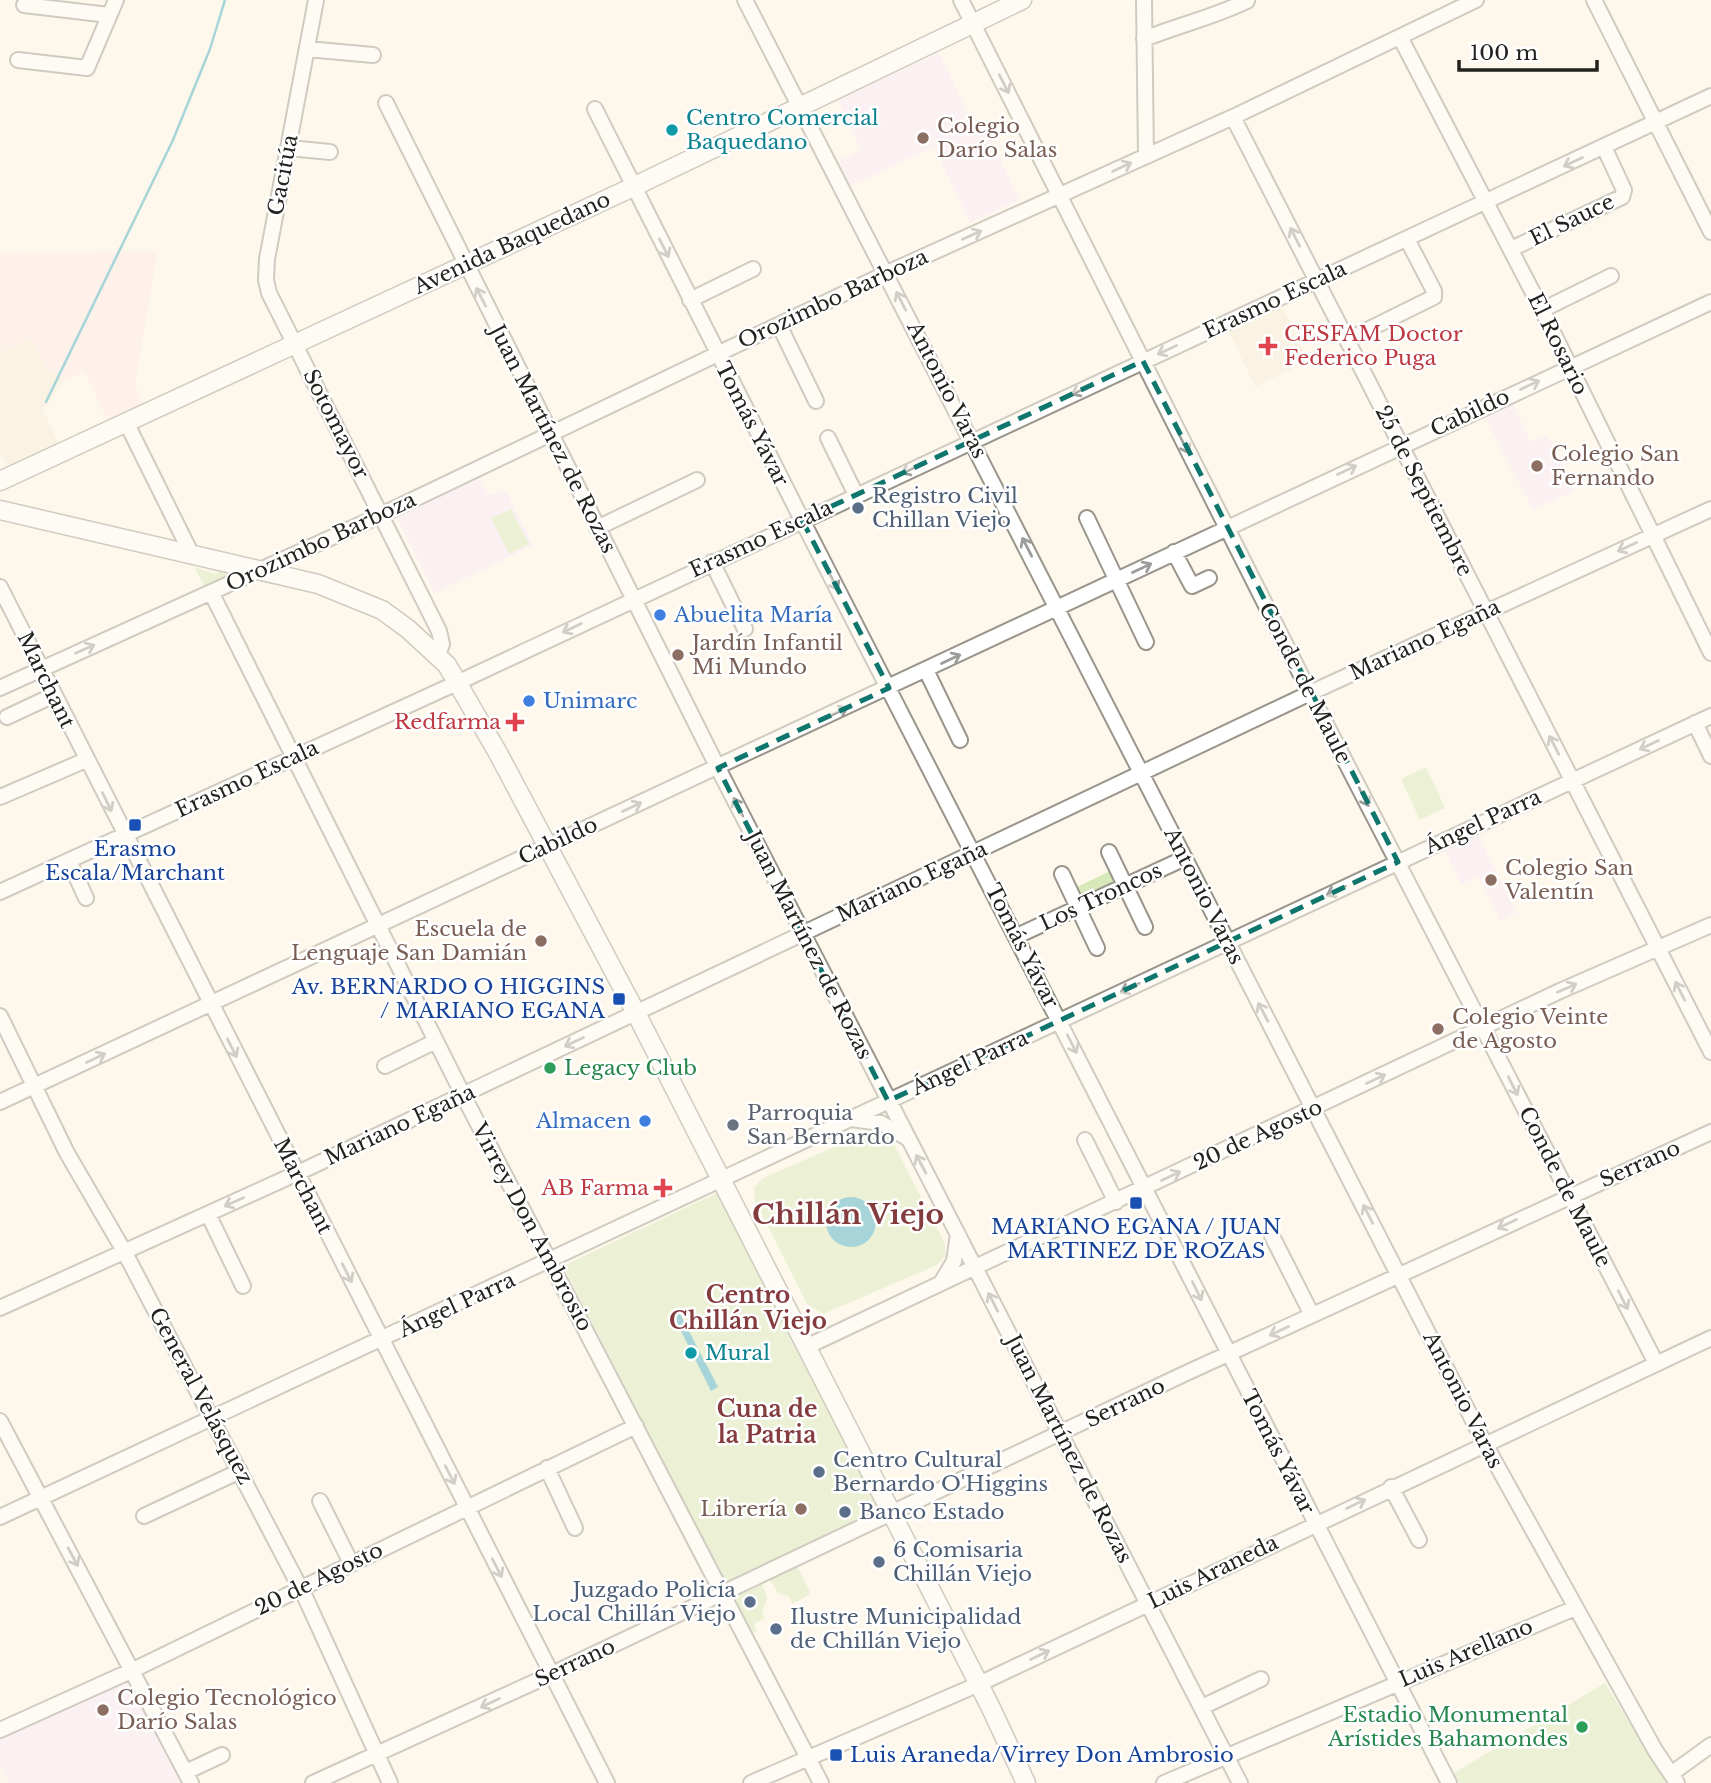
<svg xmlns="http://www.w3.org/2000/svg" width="1711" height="1783" viewBox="0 0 1711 1783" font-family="'Libre Baskerville',serif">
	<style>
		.built { fill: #f6edda }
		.industrial { fill: #fee9e5 }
		.education { fill: #fbe8f9 }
		.green { fill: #d7e9b9 }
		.water { fill: #3da9bf }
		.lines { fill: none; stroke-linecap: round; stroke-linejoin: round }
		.stream { stroke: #3da9bf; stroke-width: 2.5 }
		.minor-casing { stroke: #9a958a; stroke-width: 18 }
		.major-casing { stroke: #9a958a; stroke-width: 21 }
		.minor { stroke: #fff; stroke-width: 14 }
		.major { stroke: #fff; stroke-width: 18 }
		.oneway { stroke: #9c9c9a }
		.marked { fill: none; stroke: #0f766e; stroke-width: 5; stroke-dasharray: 14 9; stroke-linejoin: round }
		.culture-dot { fill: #0f9aa8; stroke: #fff; stroke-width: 2.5 }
		.education-dot { fill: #8d6e63; stroke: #fff; stroke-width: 2.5 }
		.health-dot { fill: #e0444e; stroke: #fff; stroke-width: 2.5 }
		.service-dot { fill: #5c6f8a; stroke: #fff; stroke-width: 2.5 }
		.shop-dot { fill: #3f7fe0; stroke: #fff; stroke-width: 2.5 }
		.transit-dot { fill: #1a4fb4; stroke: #fff; stroke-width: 2.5 }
		.leisure-dot { fill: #2e9e5b; stroke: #fff; stroke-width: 2.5 }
		.worship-dot { fill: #6b7280; stroke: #fff; stroke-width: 2.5 }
		.labels { text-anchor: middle; stroke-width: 5; stroke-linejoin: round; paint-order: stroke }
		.culture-label { font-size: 21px; fill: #0d838f; stroke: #fff; text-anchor: start }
		.education-label { font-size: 21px; fill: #785e54; stroke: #fff; text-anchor: start }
		.street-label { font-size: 21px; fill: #24221e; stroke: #fff }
		.health-label { font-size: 21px; fill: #be3a42; stroke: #fff; text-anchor: end }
		.service-label { font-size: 21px; fill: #4e5e75; stroke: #fff; text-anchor: start }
		.shop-label { font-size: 21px; fill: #366cbe; stroke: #fff; text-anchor: start }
		.transit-label { font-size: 21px; fill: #164399; stroke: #fff }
		.leisure-label { font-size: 21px; fill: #27864d; stroke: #fff; text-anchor: start }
		.worship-label { font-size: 21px; fill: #5b616d; stroke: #fff; text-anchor: start }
		.neighbourhood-label { font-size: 23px; font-weight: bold; fill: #843c3f; stroke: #fff }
		.district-label { font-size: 28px; font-weight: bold; fill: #843c3f; stroke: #fff }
	</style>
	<rect width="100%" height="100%" fill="#fef8ec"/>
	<!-- built -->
	<path class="built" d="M1282 306 1308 361 1255 387 1229 331Z
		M29 338 47 369 64 381 43 410 60 446 8 469 0 455V352Z"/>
	<!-- industrial -->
	<path class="industrial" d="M158 251 135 385 145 407 110 425 84 372 64 381 47 369 29 338 0 352V253Z"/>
	<!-- education -->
	<path class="education" d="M939 53 975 129 984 125 1019 200 970 223 934 147 850 186 839 161 861 150 838 100Z
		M1512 403 1531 442 1548 435 1575 490 1533 510 1485 417Z
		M479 478 487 495 505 490 533 545 435 593 397 517Z
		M1478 834 1516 913 1501 921 1479 876 1461 884 1445 851Z
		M127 1680 180 1783H9L0 1766V1740Z"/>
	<!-- green -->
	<path class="green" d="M511 509 529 544 509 554 491 518Z
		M194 567 216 574 224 569 240 573 206 589Z
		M1426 767 1445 808 1420 820 1401 779Z
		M1114 869 1120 883 1080 902 1073 889Z
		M873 1130 885 1134 894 1144 945 1244V1256L937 1265 823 1314 807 1304 755 1201 754 1188 763 1178Z
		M721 1191 798 1339 792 1342 882 1511 730 1581 722 1577 563 1266Z
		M796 1564 811 1594 793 1604 789 1597 778 1593 768 1577Z
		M761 1580 767 1598 762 1613 765 1618 754 1624 757 1631 753 1633 734 1599 737 1591Z
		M1605 1683 1666 1783H1460L1454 1773Z"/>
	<!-- water -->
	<path class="water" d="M826 1222a25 25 0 1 1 50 0a25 25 0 1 1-50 0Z
		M679 1312 718 1387 711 1391 673 1315Z"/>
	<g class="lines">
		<!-- stream -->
		<path class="stream" d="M46 402 173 140 210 49 225 0"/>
		<!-- minor casing -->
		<g class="minor-casing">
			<path id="minor" d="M316 0 267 259 266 280 269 293 439 631 442 644 438 655
				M745 0 1485 1444 1655 1750 1677 1783
				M961 0 1310 693 1656 1363
				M1144 0 1146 156
				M1594 0 1711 232
				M24 5 109 15
				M1400 37 1542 310 1711 653
				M1144 39C1179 25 1214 17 1247 1
				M307 49 373 55
				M18 60 87 68 116 0
				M386 103 718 768 1240 1783
				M595 109 802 520 1449 1783
				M1233 117 1711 1052
				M289 148 330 152
				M1511 249 1622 197 1624 190 1604 147
				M690 300 753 269
				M1542 310 1611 276
				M779 325 816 401
				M1347 340 1434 297V291L1407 239
				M127 424 191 553
				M828 438 856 495
				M1087 518 1146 642
				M597 528 697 480
				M1174 552 1192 586 1209 578
				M712 562 745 629
				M0 587 607 1783
				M211 592 463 1095 821 1783
				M926 670 960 740
				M0 688 381 515 887 273 1233 117 1476 0
				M7 717 54 695
				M1695 723 1711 756
				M0 797 86 760
				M1109 852 1145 927
				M69 861 86 898
				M1062 874 1097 948
				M0 892 459 682 1711 96
				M1017 936 1185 858
				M0 1016 67 1153 124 1251 306 1599 390 1783
				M385 1066 436 1041
				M0 1102 1711 302
				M851 1119 881 1123 907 1138
				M1085 1140 1116 1202
				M208 1214 243 1286
				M1272 1236 1312 1315
				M941 1283 954 1261 958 1234
				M0 1308 302 1171 1310 693 1711 509
				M806 1347 1560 991 1711 925
				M0 1421 191 1783
				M547 1468 575 1528
				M1391 1487 1419 1540
				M320 1501 351 1563
				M144 1516 240 1471
				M0 1517 1711 716
				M1202 1707 1261 1679
				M0 1730 133 1670 636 1426
				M186 1772 222 1755
				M1671 1774 1711 1745
				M313 1783 552 1674 1182 1375 1711 1132
				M751 1783 979 1684 1711 1338
				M1164 1783 1575 1608"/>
		</g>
		<!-- major casing -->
		<g class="major-casing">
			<path id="major" d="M0 481 633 187 1022 0
				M0 510 318 584 382 610 408 629 447 665 498 753 636 1013 990 1706 1026 1783"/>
		</g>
		<!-- minor -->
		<use href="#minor" class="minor"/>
		<!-- major -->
		<use href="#major" class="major"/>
	</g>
	<!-- one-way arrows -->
	<defs><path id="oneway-shaft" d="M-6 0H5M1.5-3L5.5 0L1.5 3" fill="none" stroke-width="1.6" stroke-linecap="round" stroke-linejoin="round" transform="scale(1.75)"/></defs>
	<g class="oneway">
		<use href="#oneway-shaft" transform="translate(1004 84) rotate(63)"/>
		<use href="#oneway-shaft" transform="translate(1573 162) rotate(155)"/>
		<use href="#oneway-shaft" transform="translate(1122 167) rotate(-25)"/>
		<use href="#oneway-shaft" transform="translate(972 235) rotate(-24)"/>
		<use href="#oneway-shaft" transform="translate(1295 237) rotate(-117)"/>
		<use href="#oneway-shaft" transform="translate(664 248) rotate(63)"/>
		<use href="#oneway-shaft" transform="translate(481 297) rotate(-117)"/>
		<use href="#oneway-shaft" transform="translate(901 301) rotate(-117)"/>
		<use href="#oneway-shaft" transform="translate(1167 350) rotate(155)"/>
		<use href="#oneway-shaft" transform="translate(1530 385) rotate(-25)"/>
		<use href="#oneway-shaft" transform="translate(1081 390) rotate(155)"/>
		<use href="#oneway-shaft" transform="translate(1184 444) rotate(63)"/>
		<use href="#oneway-shaft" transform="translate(911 469) rotate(155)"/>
		<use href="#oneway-shaft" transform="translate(1347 470) rotate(-25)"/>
		<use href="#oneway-shaft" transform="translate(1027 547) rotate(-117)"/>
		<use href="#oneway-shaft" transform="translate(1627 547) rotate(155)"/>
		<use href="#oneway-shaft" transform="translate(1142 568) rotate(-25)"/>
		<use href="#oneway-shaft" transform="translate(833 581) rotate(63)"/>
		<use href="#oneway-shaft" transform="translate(572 628) rotate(154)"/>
		<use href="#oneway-shaft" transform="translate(85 649) rotate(-24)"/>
		<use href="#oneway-shaft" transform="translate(951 659) rotate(-25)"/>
		<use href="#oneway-shaft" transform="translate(838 712) rotate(-25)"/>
		<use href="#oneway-shaft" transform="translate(1554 745) rotate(-117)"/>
		<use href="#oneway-shaft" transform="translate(1649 745) rotate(155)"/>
		<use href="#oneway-shaft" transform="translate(1364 797) rotate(63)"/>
		<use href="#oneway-shaft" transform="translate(107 802) rotate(64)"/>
		<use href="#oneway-shaft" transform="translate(632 807) rotate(-25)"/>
		<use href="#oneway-shaft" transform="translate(738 807) rotate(-117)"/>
		<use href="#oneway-shaft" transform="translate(1336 891) rotate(155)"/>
		<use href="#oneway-shaft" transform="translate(1130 988) rotate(155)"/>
		<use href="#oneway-shaft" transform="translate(1567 988) rotate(-24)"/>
		<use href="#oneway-shaft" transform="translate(1680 991) rotate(-117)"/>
		<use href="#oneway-shaft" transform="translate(1263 1012) rotate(-118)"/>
		<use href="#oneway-shaft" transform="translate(574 1042) rotate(155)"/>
		<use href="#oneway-shaft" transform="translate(1072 1044) rotate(63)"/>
		<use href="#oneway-shaft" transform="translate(232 1048) rotate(63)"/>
		<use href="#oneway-shaft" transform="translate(96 1058) rotate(-25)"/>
		<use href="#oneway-shaft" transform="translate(1376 1079) rotate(-25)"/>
		<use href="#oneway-shaft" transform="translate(1513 1086) rotate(63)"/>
		<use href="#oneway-shaft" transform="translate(921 1164) rotate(-118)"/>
		<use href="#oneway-shaft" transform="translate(1171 1176) rotate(-25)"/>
		<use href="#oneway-shaft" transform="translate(234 1202) rotate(156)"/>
		<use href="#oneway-shaft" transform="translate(1368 1214) rotate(-117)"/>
		<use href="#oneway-shaft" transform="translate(1507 1224) rotate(155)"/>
		<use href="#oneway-shaft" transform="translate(347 1273) rotate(63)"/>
		<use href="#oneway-shaft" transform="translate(1197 1291) rotate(64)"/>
		<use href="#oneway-shaft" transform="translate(1623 1300) rotate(63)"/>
		<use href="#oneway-shaft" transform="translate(993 1302) rotate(-117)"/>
		<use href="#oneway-shaft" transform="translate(1279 1331) rotate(155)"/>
		<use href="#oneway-shaft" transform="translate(450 1475) rotate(63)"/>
		<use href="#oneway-shaft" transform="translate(1356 1504) rotate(-25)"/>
		<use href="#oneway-shaft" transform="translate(73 1557) rotate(62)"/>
		<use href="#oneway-shaft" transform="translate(497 1568) rotate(63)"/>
		<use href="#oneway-shaft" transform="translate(1040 1655) rotate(-26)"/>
		<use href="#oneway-shaft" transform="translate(490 1703) rotate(155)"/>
	</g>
	<!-- marked area -->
	<path d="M0 0H1711V1783H0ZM1143 361 1398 862 888 1101 718 768 889 688 802 520Z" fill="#fef8ec" fill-opacity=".55" fill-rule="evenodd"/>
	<path class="marked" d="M1143 361 1398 862 888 1101 718 768 889 688 802 520Z"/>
	<!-- markers -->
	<g class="culture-dot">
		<circle cx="672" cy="130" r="7"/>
		<circle cx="691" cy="1353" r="7"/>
	</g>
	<g class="education-dot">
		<circle cx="923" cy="138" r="7"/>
		<circle cx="1537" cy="466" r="7"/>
		<circle cx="678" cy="655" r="7"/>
		<circle cx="1491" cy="880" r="7"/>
		<circle cx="541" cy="941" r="7"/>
		<circle cx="1438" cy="1029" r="7"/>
		<circle cx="801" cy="1509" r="7"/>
		<circle cx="103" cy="1710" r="7"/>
	</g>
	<g class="health-dot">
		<path d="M1264.5 335.5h7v7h7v7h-7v7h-7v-7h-7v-7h7z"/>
		<path d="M511.5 711.5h7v7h7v7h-7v7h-7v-7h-7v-7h7z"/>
		<path d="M659.5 1177.5h7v7h7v7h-7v7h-7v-7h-7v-7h7z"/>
	</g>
	<g class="service-dot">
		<circle cx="858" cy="508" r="7"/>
		<circle cx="819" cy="1472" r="7"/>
		<circle cx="845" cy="1512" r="7"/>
		<circle cx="879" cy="1562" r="7"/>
		<circle cx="750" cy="1602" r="7"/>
		<circle cx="776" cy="1629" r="7"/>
	</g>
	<g class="shop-dot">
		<circle cx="660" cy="615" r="7"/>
		<circle cx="529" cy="701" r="7"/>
		<circle cx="645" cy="1121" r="7"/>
	</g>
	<g class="transit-dot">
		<rect x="128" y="818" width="14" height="14" rx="3.5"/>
		<rect x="612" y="992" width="14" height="14" rx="3.5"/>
		<rect x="1129" y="1196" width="14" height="14" rx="3.5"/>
		<rect x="829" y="1748" width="14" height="14" rx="3.5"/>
	</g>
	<g class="leisure-dot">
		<circle cx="550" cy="1068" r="7"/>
		<circle cx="1582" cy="1727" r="7"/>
	</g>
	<circle class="worship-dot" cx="733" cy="1125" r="7"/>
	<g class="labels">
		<!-- culture labels -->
		<g class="culture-label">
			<text x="686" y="125">Centro Comercial<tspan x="686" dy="24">Baquedano</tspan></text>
			<text x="705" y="1360">Mural</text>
		</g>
		<!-- education labels -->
		<g class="education-label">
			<text x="937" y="133">Colegio<tspan x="937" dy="24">Darío Salas</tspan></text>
			<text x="1551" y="461">Colegio San<tspan x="1551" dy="24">Fernando</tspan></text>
			<text x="692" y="650">Jardín Infantil<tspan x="692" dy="24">Mi Mundo</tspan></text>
			<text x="1505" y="875">Colegio San<tspan x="1505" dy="24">Valentín</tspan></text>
			<text x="527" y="936" text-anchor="end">Escuela de<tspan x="527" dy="24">Lenguaje San Damián</tspan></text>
			<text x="1452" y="1024">Colegio Veinte<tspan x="1452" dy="24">de Agosto</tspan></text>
			<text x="787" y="1516" text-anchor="end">Librería</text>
			<text x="117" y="1705">Colegio Tecnológico<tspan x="117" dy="24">Darío Salas</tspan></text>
		</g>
		<!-- street labels -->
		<g class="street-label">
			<text transform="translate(283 175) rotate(-79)" y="7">Gacitúa</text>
			<text transform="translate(1572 220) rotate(-26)" y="7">El Sauce</text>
			<text transform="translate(512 243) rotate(-25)" y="7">Avenida Baquedano</text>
			<text transform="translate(833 299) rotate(-25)" y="7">Orozimbo Barboza</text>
			<text transform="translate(1275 300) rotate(-25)" y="7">Erasmo Escala</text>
			<text transform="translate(1558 344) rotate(64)" y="7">El Rosario</text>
			<text transform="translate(947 390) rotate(63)" y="7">Antonio Varas</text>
			<text transform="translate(1470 413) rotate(-25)" y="7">Cabildo</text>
			<text transform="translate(336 424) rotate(63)" y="7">Sotomayor</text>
			<text transform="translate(752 424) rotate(63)" y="7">Tomás Yávar</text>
			<text transform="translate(553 439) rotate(63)" y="7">Juan Martínez de Rozas</text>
			<text transform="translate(1424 491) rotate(63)" y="7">25 de Septiembre</text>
			<text transform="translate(761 539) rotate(-25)" y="7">Erasmo Escala</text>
			<text transform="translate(321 542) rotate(-25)" y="7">Orozimbo Barboza</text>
			<text transform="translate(1425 640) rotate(-25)" y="7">Mariano Egaña</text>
			<text transform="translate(46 680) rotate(64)" y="7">Marchant</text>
			<text transform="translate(1305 683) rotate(63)" y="7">Conde de Maule</text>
			<text transform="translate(247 779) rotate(-25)" y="7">Erasmo Escala</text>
			<text transform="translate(1483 822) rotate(-25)" y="7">Ángel Parra</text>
			<text transform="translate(558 841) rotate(-25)" y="7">Cabildo</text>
			<text transform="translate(912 882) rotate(-25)" y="7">Mariano Egaña</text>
			<text transform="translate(1204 896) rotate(63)" y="7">Antonio Varas</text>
			<text transform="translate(1101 897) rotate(-25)" y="7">Los Troncos</text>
			<text transform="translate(809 945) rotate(63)" y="7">Juan Martínez de Rozas</text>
			<text transform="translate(1022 946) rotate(63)" y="7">Tomás Yávar</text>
			<text transform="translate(970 1063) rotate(-25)" y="7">Ángel Parra</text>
			<text transform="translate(400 1125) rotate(-25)" y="7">Mariano Egaña</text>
			<text transform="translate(1258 1135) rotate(-25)" y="7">20 de Agosto</text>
			<text transform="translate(1640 1164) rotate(-24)" y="7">Serrano</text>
			<text transform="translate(303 1186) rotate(63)" y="7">Marchant</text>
			<text transform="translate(1565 1187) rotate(63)" y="7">Conde de Maule</text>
			<text transform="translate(532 1227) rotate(62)" y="7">Virrey Don Ambrosio</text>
			<text transform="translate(457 1305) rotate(-25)" y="7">Ángel Parra</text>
			<text transform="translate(201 1396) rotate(62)" y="7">General Velásquez</text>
			<text transform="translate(1463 1400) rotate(63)" y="7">Antonio Varas</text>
			<text transform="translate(1125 1403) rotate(-26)" y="7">Serrano</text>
			<text transform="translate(1069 1449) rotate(63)" y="7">Juan Martínez de Rozas</text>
			<text transform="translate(1278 1452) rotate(63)" y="7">Tomás Yávar</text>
			<text transform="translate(1213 1572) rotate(-26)" y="7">Luis Araneda</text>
			<text transform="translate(319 1579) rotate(-26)" y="7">20 de Agosto</text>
			<text transform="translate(1466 1653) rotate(-23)" y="7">Luis Arellano</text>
			<text transform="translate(575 1663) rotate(-25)" y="7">Serrano</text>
		</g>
		<!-- health labels -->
		<g class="health-label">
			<text x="1284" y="341" text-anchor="start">CESFAM Doctor<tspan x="1284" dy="24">Federico Puga</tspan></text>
			<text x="501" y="729">Redfarma</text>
			<text x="649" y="1195">AB Farma</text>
		</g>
		<!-- service labels -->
		<g class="service-label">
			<text x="872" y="503">Registro Civil<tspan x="872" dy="24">Chillan Viejo</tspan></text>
			<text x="833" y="1467">Centro Cultural<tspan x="833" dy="24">Bernardo O'Higgins</tspan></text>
			<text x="859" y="1519">Banco Estado</text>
			<text x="893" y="1557">6 Comisaria<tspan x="893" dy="24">Chillán Viejo</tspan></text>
			<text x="736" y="1597" text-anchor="end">Juzgado Policía<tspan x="736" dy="24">Local Chillán Viejo</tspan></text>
			<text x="790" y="1624">Ilustre Municipalidad<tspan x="790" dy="24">de Chillán Viejo</tspan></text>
		</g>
		<!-- shop labels -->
		<g class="shop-label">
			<text x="674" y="622">Abuelita María</text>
			<text x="543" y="708">Unimarc</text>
			<text x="631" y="1128" text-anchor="end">Almacen</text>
		</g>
		<!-- transit labels -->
		<g class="transit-label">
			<text x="135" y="856">Erasmo<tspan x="135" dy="24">Escala/Marchant</tspan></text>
			<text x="605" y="994" text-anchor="end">Av. BERNARDO O HIGGINS<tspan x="605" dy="24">/ MARIANO EGANA</tspan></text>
			<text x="1136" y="1234">MARIANO EGANA / JUAN<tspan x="1136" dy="24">MARTINEZ DE ROZAS</tspan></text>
			<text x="850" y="1762" text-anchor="start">Luis Araneda/Virrey Don Ambrosio</text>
		</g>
		<!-- leisure labels -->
		<g class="leisure-label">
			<text x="564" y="1075">Legacy Club</text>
			<text x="1568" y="1722" text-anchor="end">Estadio Monumental<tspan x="1568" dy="24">Arístides Bahamondes</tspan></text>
		</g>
		<!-- worship labels -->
		<g class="worship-label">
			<text x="747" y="1120">Parroquia<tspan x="747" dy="24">San Bernardo</tspan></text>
		</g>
		<!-- neighbourhood labels -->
		<g class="neighbourhood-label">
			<text x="748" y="1303">Centro<tspan x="748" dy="26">Chillán Viejo</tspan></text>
			<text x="767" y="1417">Cuna de<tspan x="767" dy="26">la Patria</tspan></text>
		</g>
		<!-- district labels -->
		<g class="district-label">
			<text x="848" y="1224">Chillán Viejo</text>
		</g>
	</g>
	<!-- scale -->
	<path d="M1459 60v10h138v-10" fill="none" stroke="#24221e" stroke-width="3.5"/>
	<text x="1470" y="60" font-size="21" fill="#24221e" stroke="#ffffff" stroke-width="5" paint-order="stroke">100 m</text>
</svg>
